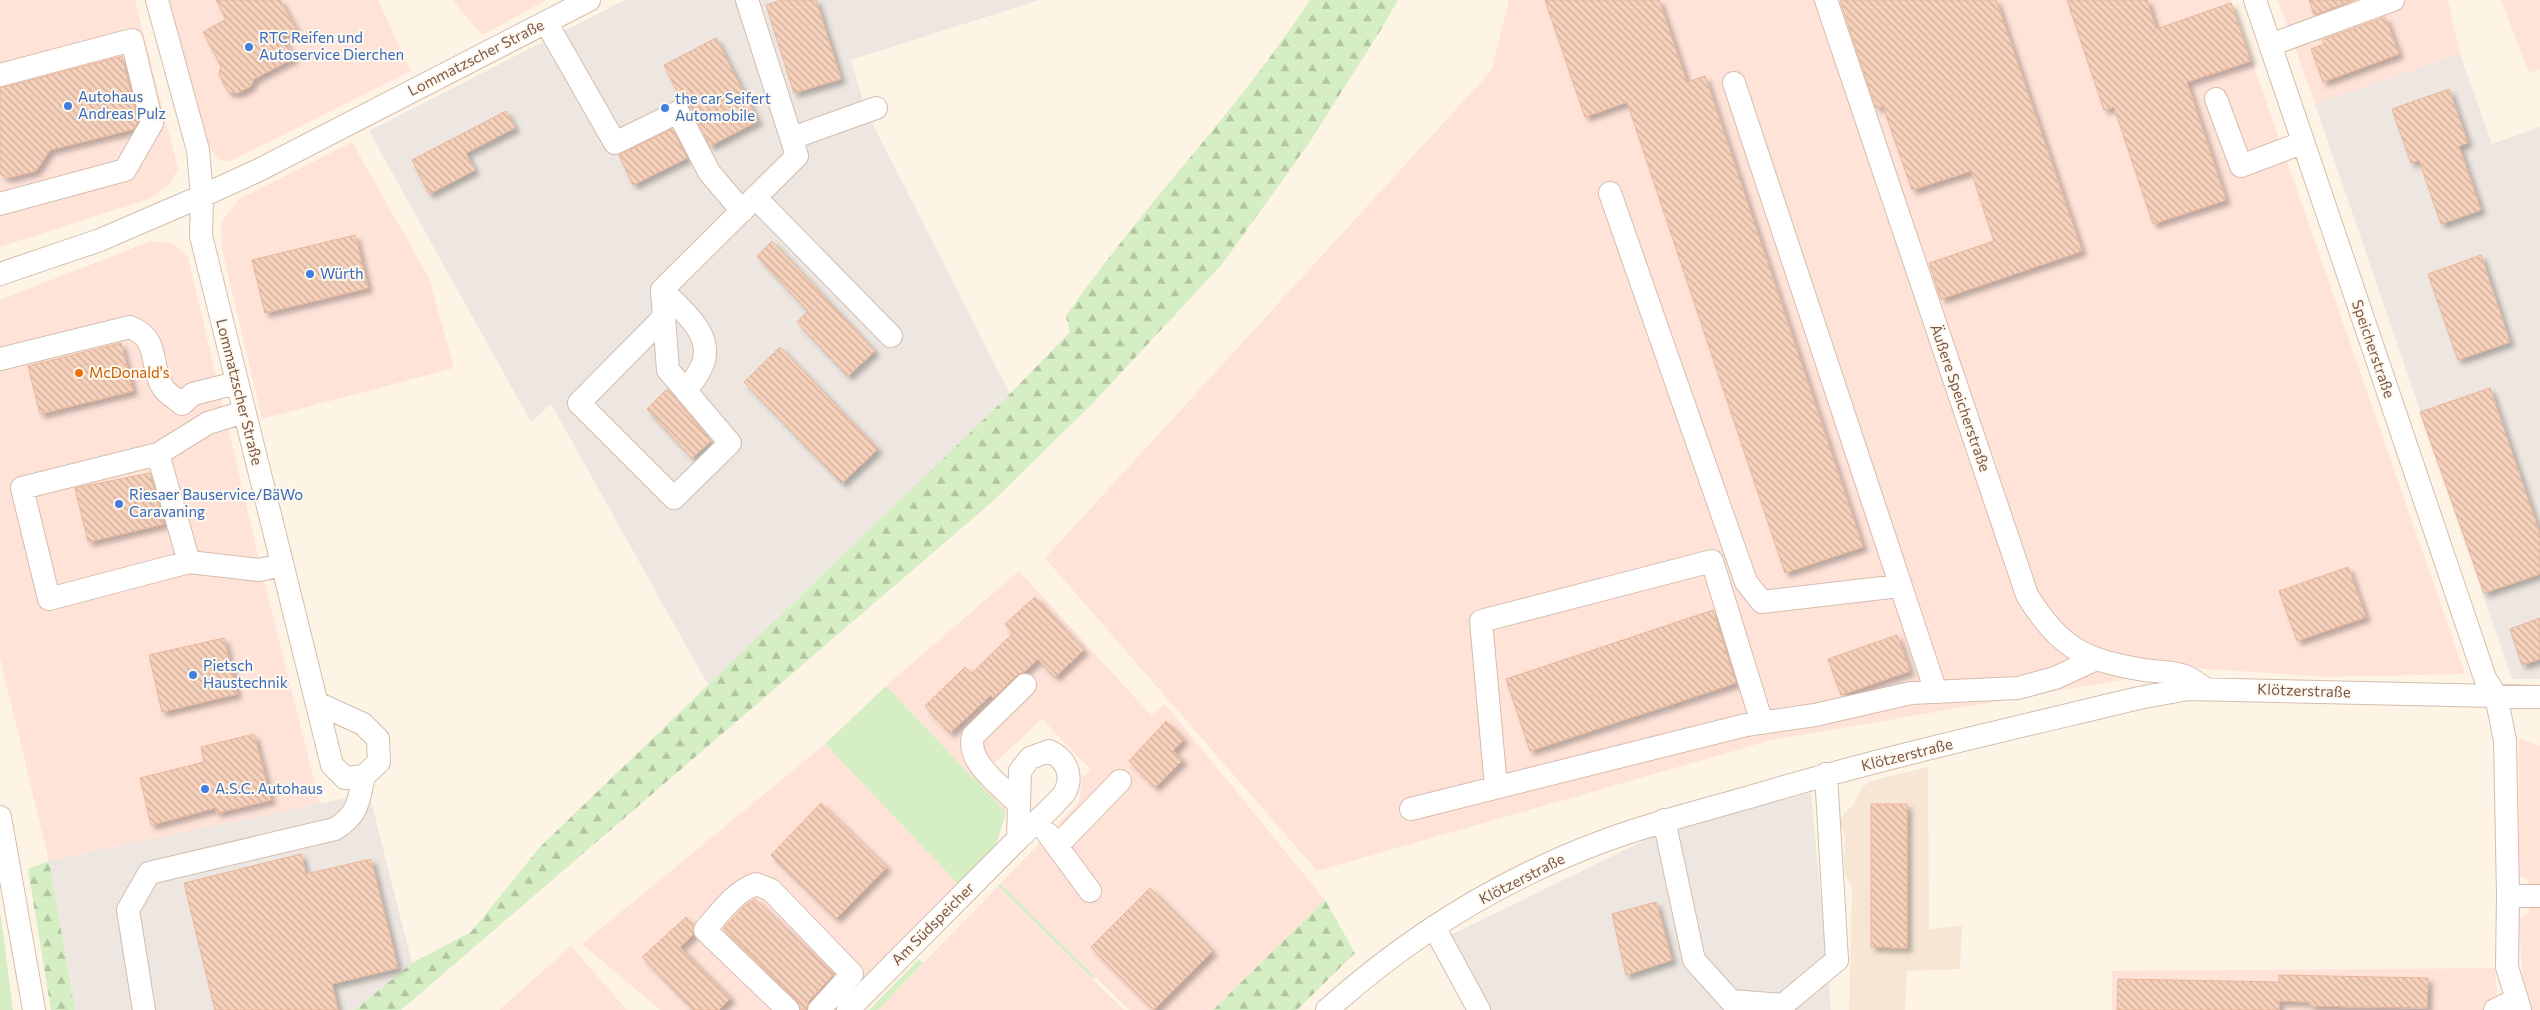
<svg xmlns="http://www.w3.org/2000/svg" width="2540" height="1010" viewBox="0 0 2540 1010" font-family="Commissioner,sans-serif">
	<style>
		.residential { fill: #f7e6d4 }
		.commercial { fill: #ffe3d9 }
		.industrial { fill: #eee6e0 }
		.green { fill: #d5eec3 }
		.forest { fill: url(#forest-firs) }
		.building { fill: url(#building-back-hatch); stroke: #eab69a; filter: url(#shadow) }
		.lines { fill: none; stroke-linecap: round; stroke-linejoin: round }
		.minor-casing { stroke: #d4bdad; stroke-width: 24 }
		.minor { stroke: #fff; stroke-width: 22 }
		.shop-dot { fill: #3f7fe0; stroke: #fff8ee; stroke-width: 2 }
		.food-dot { fill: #e8710a; stroke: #fff8ee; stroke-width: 2 }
		.labels { text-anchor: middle; stroke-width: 4; stroke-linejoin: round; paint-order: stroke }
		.shop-label { font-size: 15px; fill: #366cbe; stroke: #fff8ee; text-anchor: start }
		.street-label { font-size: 15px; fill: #7a5848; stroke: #fff8ee }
		.food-label { font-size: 15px; fill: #c56008; stroke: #fff8ee; text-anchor: start }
	</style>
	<defs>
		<pattern id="forest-firs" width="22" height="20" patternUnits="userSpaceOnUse" patternTransform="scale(1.25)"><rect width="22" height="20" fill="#d5eec3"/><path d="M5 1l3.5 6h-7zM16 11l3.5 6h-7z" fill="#b2c4a0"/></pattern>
		<pattern id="building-back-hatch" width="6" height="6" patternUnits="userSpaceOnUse" patternTransform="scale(1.25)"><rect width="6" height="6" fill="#f6d1bb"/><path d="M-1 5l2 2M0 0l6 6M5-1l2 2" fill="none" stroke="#ccac9a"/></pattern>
		<filter id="shadow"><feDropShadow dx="4.5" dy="4.5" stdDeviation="2.5" flood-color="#0004"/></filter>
	</defs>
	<rect width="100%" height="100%" fill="#fef4e6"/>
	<!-- residential -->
	<path class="residential" d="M1928 767 1929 929 1962 926 1960 969 1907 971 1905 1010H1849L1852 887 1844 873 1845 835 1838 821 1853 805 1862 788 1870 781Z"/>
	<!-- commercial -->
	<path class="commercial" d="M0 0H135L178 169 169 185 151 198 0 247Z
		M167 0H378L411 71 229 162 218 159 209 147Z
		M452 0H547L482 35Z
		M1509 0H2231L2465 674 2328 677 2191 668 1772 740 1317 871 1045 558 1491 71Z
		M2278 0H2448L2460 54 2315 104Z
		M2501 0H2540V69L2529 73Z
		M352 142 429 278 454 368 262 419 222 249 221 222 239 199Z
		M151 241 173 243 188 257 265 585 320 804 49 861 0 658V300Z
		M1019 571 1152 716 1165 704 1325 900 1213 1010H1129L1000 884 1079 802 1082 777 1091 770 1042 719 990 767 1006 783V812L886 686Z
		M2519 739 2540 746V1010H2529L2524 988 2518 919 2529 913 2528 880 2519 876Z
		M825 744 961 887 837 1010H660L582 944Z
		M998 886 1124 1010H878Z
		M571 946 627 1010H499Z
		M2495 968 2498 1010H2112V971Z"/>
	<!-- industrial -->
	<path class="industrial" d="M625 0H1039L851 60 866 111 1010 394 708 685 551 404 531 422 369 131Z
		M2460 54 2492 144 2540 127V679H2512L2315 104Z
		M369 793 412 963 355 1010H75L49 861Z
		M1811 793 1831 1010H1488L1449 936 1672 827Z"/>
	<!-- green -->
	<path class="green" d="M886 686 1006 812 997 843 983 864 961 887 825 744Z
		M1000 884 1095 977 1093 979 998 886Z
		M0 913 1 917 13 1010H0Z
		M919 959 923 963 878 1010H869Z"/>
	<!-- forest -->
	<path class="forest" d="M1310 0H1398L1380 31 1309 143 1223 263 1094 402 993 501 401 1010H355L412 963 471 932 540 847 1010 394 1070 332 1066 316C1142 206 1237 112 1310 0Z
		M49 861 75 1010H51L28 869Z
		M1325 900 1355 953 1297 1010H1213Z"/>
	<!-- building -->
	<path class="building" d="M216 0H280L296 29 282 36 294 58 254 79 251 86 238 93 228 92 219 74 221 66 203 32 226 19Z
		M782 0H816L841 79 794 93 766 5Z
		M1545 0H1659L1687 82 1705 76 1863 547 1785 573 1627 102 1585 117Z
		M1840 0H1996L2082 251 1941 299 1929 263 1994 241 1971 171 1912 190 1883 106 1876 108Z
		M2067 0H2147L2156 29 2231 3 2251 61 2187 82 2226 200 2153 224 2114 107 2104 110Z
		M2309 0H2355L2314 15Z
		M2385 17 2399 54 2323 82 2311 49 2324 44 2322 40Z
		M716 38 758 121 710 146 690 106 681 100 664 65Z
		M122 56 138 121 134 129 50 150 36 171 7 178 0 174V88Z
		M2449 89 2468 143 2459 146 2481 210 2441 224 2419 160 2411 163 2392 109Z
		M506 111 515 128 466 153 475 170 429 194 412 160Z
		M672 129 687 158 633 185 619 155Z
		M355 235 368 288 265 313 252 260Z
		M772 241 875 351 848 376 797 322 808 311 757 256Z
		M2481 255 2510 342 2458 360 2428 274Z
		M121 343 133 391 40 414 28 366Z
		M780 347 878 449 842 483 744 382Z
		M2490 388 2540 534V574L2484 593 2420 412Z
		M667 389 711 441 692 458 647 409Z
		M150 473 164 524 88 542 75 488Z
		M2348 567 2366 617 2297 641 2279 591Z
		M1035 597 1084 650 1055 677 1038 659 1024 672 1016 676 993 698 991 695 950 733 925 706 965 667 971 674 1013 633 1005 624Z
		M1713 610 1736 683 1530 751 1506 679Z
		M2540 618V659L2522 665 2510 629Z
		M1897 635 1910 671 1841 695 1828 659Z
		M224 638 237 694 162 712 149 655Z
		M1166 721 1184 739 1173 751 1183 760 1155 787 1129 761Z
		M254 734 271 800 217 813 215 808 151 825 140 778 204 762 201 747Z
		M821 803 887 867 836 919 771 855Z
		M1871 804H1907V948L1871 947Z
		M301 854 306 874 371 859 398 968 332 984 338 1010H215L184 883Z
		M1150 888 1213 951 1154 1010 1091 947Z
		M755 899 834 974 809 1001 806 1010H801L797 1001 723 929 743 907Z
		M1656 902 1672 960 1626 975 1612 914Z
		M686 917 693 925V935L680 947 731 998 719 1010H694L642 957Z
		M2279 975 2428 978 2427 1008 2310 1006V1002L2279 1001V1010H2117L2118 979 2279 982Z"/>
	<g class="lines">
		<!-- minor casing -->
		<g class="minor-casing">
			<path id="minor" d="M157 0 198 150 202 196 201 236 332 765 345 778 364 776 379 762 378 739 363 724 317 703
				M1826 0 2027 595C2059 648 2084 660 2144 670 2157 672 2173 671 2185 676 2192 679 2199 685 2205 688
				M2255 0 2485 678 2496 696 2505 740 2508 896 2507 967 2520 1010
				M546 22 615 143 678 112 709 172 742 211
				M2270 45 2393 0
				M0 75 132 40 152 123 125 170 0 204
				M1734 83 1936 692
				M2216 99 2241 166 2302 143
				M792 138 876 108
				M1610 193 1746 582 1762 602 1899 586
				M755 197 891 336
				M0 274 100 240 202 196 259 170 589 0
				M662 290C682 310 717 336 701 368 697 376 691 384 686 391
				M663 318 579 403 674 498 730 443 668 370 662 290 797 156 747 0
				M0 359 130 327C162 340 148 366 164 389 168 394 176 399 182 404L193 394 236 383
				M244 412 208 423 158 454 22 488 49 599 189 562 259 570 282 565
				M158 454 189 562
				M1496 787 1481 621 1712 561 1762 723
				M1018 803C1001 786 966 762 973 736L1025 685
				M1411 809 1746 725 1815 715 1911 693 2018 688 2055 678 2096 659
				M0 817 34 1010
				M1664 820 1694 960 1731 1001 1783 1005 1837 960 1826 774
				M1048 834 1090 891
				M1057 846 1120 781
				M2508 896H2540
				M1434 927 1479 1010
				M144 1010 128 910 149 873 335 829C359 814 358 802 364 776
				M788 1010 705 930C720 913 734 892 756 884L771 890 852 974 819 1010
				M848 1010 1018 839C1028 829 1060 801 1065 792 1074 774 1065 758 1049 751L1030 758 1020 771 1018 839
				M1327 1010C1407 938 1500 880 1601 842 1651 823 1702 811 1753 796 1881 758 2010 729 2139 698L2188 689 2540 697
				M2495 1010 2517 999"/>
		</g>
		<!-- minor -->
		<use href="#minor" class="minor"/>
	</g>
	<!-- markers -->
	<g class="shop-dot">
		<circle cx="249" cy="47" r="5"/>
		<circle cx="68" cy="106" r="5"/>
		<circle cx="665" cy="108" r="5"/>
		<circle cx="310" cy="274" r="5"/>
		<circle cx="119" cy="504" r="5"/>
		<circle cx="193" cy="675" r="5"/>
		<circle cx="205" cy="789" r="5"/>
	</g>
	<circle class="food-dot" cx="79" cy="373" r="5"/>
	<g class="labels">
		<!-- shop labels -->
		<g class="shop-label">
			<text x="259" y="43">RTC Reifen und<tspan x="259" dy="17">Autoservice Dierchen</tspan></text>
			<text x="78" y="102">Autohaus<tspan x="78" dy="17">Andreas Pulz</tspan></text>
			<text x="675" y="104">the car Seifert<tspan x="675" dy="17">Automobile</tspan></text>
			<text x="320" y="279">Würth</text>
			<text x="129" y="500">Riesaer Bauservice/BäWo<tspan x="129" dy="17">Caravaning</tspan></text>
			<text x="203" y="671">Pietsch<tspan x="203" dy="17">Haustechnik</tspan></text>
			<text x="215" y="794">A.S.C. Autohaus</text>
		</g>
		<!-- street labels -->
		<g class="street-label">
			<text transform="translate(476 58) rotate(-27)" y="5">Lommatzscher Straße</text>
			<text transform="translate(2373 349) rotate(71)" y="5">Speicherstraße</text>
			<text transform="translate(239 392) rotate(76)" y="5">Lommatzscher Straße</text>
			<text transform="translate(1960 398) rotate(71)" y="5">Äußere Speicherstraße</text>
			<text transform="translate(2304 691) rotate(2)" y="5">Klötzerstraße</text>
			<text transform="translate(1907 755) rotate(-14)" y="5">Klötzerstraße</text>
			<text transform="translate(1522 879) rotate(-27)" y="5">Klötzerstraße</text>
			<text transform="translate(933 924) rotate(-45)" y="5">Am Südspeicher</text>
		</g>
		<!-- food labels -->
		<g class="food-label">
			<text x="89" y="378">McDonald's</text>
		</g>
	</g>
</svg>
